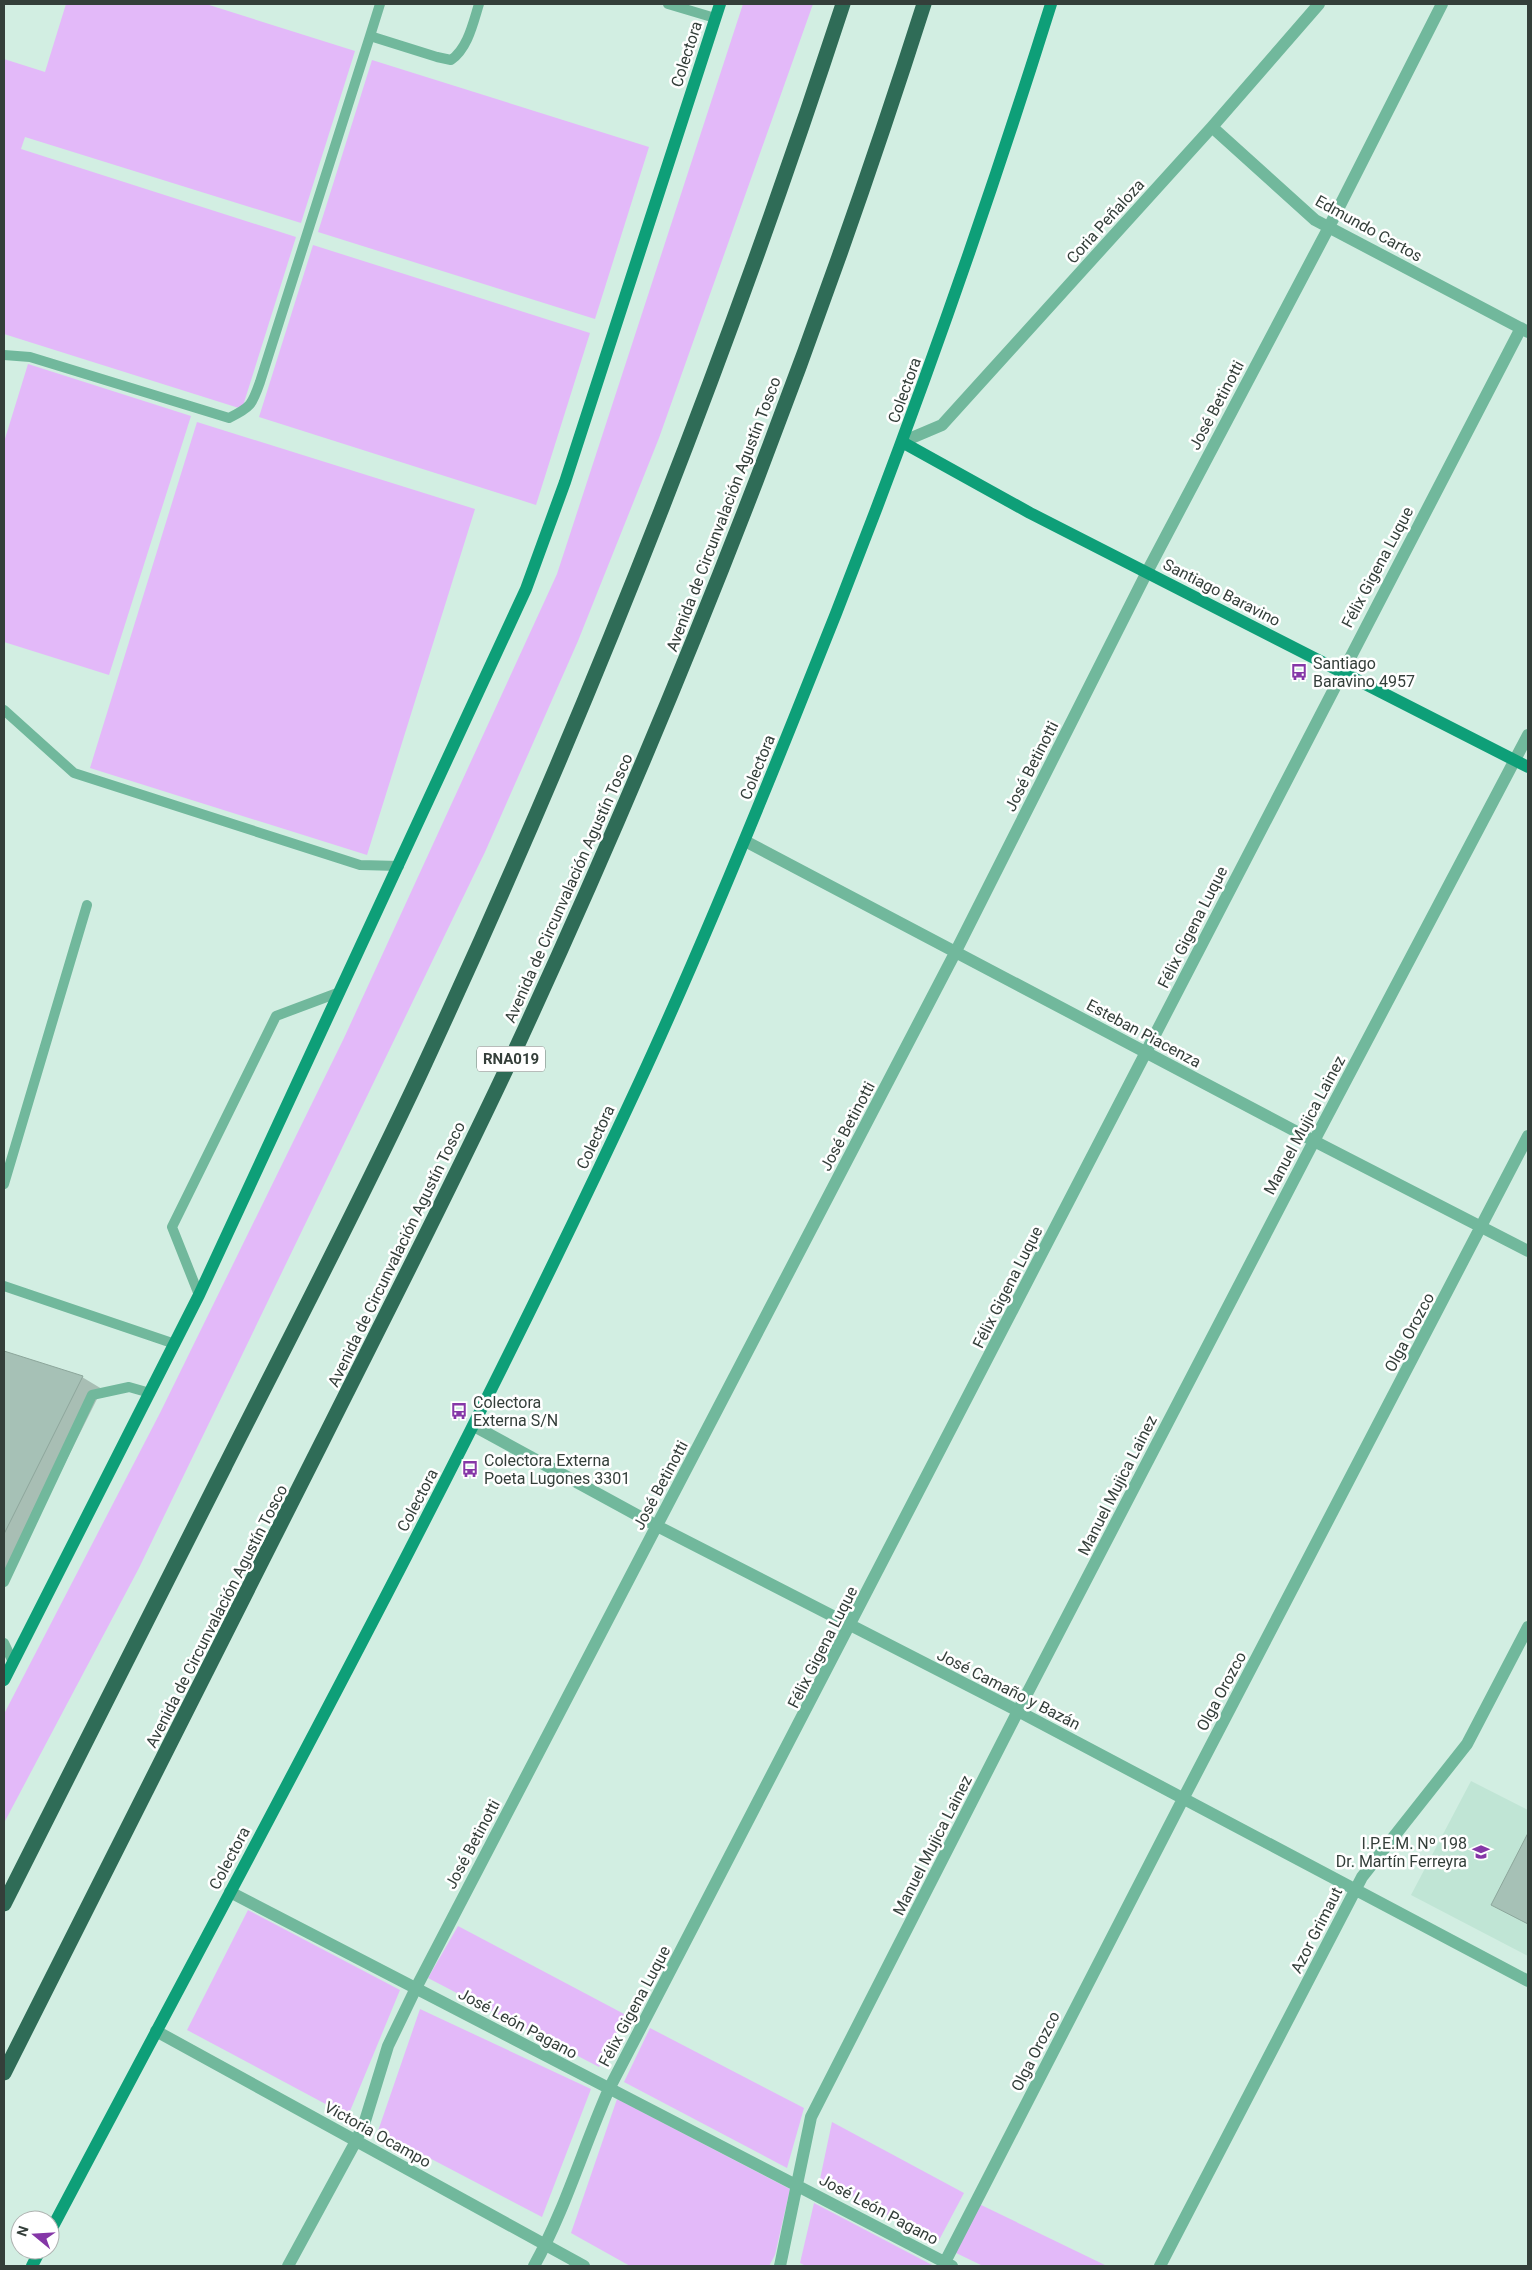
<svg xmlns="http://www.w3.org/2000/svg" width="1532" height="2270" viewBox="0 0 1532 2270" font-family="Roboto,sans-serif">
	<style>
		.built { fill: #c0e5d5 }
		.green { fill: #e3b9f9 }
		.shadow { fill: #0003 }
		.building { fill: #a6c1b6; stroke: #8ca69b }
		.lines { fill: none; stroke-linecap: round; stroke-linejoin: round }
		.lane { stroke: #71b89c; stroke-width: 10 }
		.street { stroke: #71b89c; stroke-width: 12 }
		.secondary { stroke: #0e9f78; stroke-width: 12 }
		.highway { stroke: #2f6c57; stroke-width: 15 }
		.labels { text-anchor: middle; stroke-width: 5; stroke-linejoin: round; paint-order: stroke }
		.shield { fill: #fff; stroke: #717975; stroke-width: 1 }
		.shield-label { font-size: 15px; font-weight: bold; fill: #343f3a }
		.street-label { font-size: 16px; fill: #343f3a; stroke: #fff }
		.poi-label { font-size: 16px; fill: #343f3a; stroke: #fff; text-anchor: start }
	</style>
	<rect width="100%" height="100%" fill="#d2eee2"/>
	<!-- built -->
	<path class="built" d="M1471 1781 1528 1810V1956L1411 1895Z"/>
	<!-- green -->
	<path class="green" d="M66 4H206L355 51 301 223 25 137 21 149 296 237 242 409 4 334V59L45 72Z
		M743 4H813L659 438 578 641 485 852 139 1568 4 1823V1714L161 1411 344 1038 557 574Z
		M372 60 649 147 595 319 318 232Z
		M313 245 590 333 536 505 259 417Z
		M28 364 191 416 109 675 4 642V442Z
		M197 422 475 509 367 855 90 768Z
		M248 1910 400 1990 348 2116 187 2030Z
		M458 1926 626 2015 599 2067 428 1978Z
		M420 2009 591 2089 542 2217 378 2131Z
		M650 2028 804 2108 787 2168 624 2082Z
		M617 2099 790 2189 775 2255 769 2266H630L571 2233Z
		M832 2122 964 2193 938 2242 820 2179Z
		M814 2203 934 2266H806L800 2263Z
		M977 2203 1107 2266H983L954 2252Z"/>
	<!-- shadow -->
	<path class="shadow" d="M4 1353 82 1377 102 1389 4 1585Z
		M1528 1835V1924L1492 1904Z"/>
	<!-- building -->
	<path class="building" d="M4 1351 83 1376 4 1534Z
		M1528 1833V1924L1491 1905Z"/>
	<g class="lines">
		<!-- lane -->
		<path class="lane" d="M380 4 370 36 437 57 451 60C468 48 473 23 479 4
			M668 4 715 18
			M4 355 30 357 229 418C251 407 252 405 260 382L370 36
			M4 710 74 773 360 865 399 866
			M4 1184 87 905
			M4 1286 175 1344
			M199 1295 172 1227 276 1016 340 992
			M4 1582 92 1395 129 1387 150 1393
			M4 1643 13 1662"/>
		<!-- street -->
		<path class="street" d="M1212 127 1315 220 1528 332
			M902 442 942 425 1212 127 1319 4
			M745 841 1314 1141 1528 1251
			M474 1426 657 1526 1018 1711 1528 1981
			M230 1892C471 2016 712 2140 952 2266
			M156 2031 584 2266
			M945 2262 1183 1799 1528 1136
			M288 2266 356 2141 365 2121 388 2046 416 1988 955 953 1147 572 1329 227 1442 4
			M534 2266C565 2210 583 2148 609 2089 916 1504 1214 914 1521 328
			M780 2266 811 2117 1018 1711 1314 1141 1528 735
			M1160 2266 1362 1877 1467 1744 1528 1627"/>
		<!-- secondary -->
		<path class="secondary" d="M902 442 1030 513 1528 767
			M4 1680 199 1295 526 589 565 482 720 4
			M50 2232C251 1851 458 1474 639 1083 694 964 744 843 793 721 889 485 975 247 1051 4
			M32 2266 40 2250"/>
		<!-- highway -->
		<path class="highway" d="M4 1904C79 1758 152 1612 225 1466 291 1335 359 1205 421 1072 582 725 724 368 843 4
			M4 2073C110 1863 216 1653 322 1442 388 1310 456 1178 518 1044 674 706 811 358 924 4"/>
	</g>
	<!-- icons -->
	<defs>
		<g id="bus-bare" transform="scale(1.35)"><path d="M-5-6H5V4H4V6H2V4H-2V6H-4V4H-5ZM-3.5-4V0h7V-4ZM-3.5 1.2v1.5H-2V1.2ZM2 1.2v1.5H3.5V1.2Z" fill="#8537a7" stroke="#fff" stroke-width="2.5" paint-order="stroke"/></g>
		<g id="school-bare" transform="scale(1.35)"><path d="M0-5L7-2L0 1L-7-2ZM-4 1L0 2.5L4 1V4Q0 6-4 4Z" fill="#8537a7" stroke="#fff" stroke-width="2.5" paint-order="stroke"/></g>
	</defs>
	<g fill-rule="evenodd">
		<use href="#bus-bare" x="1299" y="672"/>
		<use href="#bus-bare" x="459" y="1411"/>
		<use href="#bus-bare" x="470" y="1469"/>
		<use href="#school-bare" x="1481" y="1852"/>
	</g>
	<g class="labels">
		<!-- shield labels -->
		<rect class="shield" x="477" y="1046.5" width="68" height="25" rx="4"/>
		<g class="shield-label">
			<text x="511" y="1064">RNA019</text>
		</g>
		<!-- street labels -->
		<g class="street-label">
			<text transform="translate(686 54) rotate(-72)" y="6">Colectora</text>
			<text transform="translate(1105 221) rotate(-48)" y="6">Coria Peñaloza</text>
			<text transform="translate(1369 228) rotate(29)" y="6">Edmundo Cartos</text>
			<text transform="translate(904 390) rotate(-70)" y="6">Colectora</text>
			<text transform="translate(1216 405) rotate(-62)" y="6">José Betinotti</text>
			<text transform="translate(723 514) rotate(-69)" y="6">Avenida de Circunvalación Agustín Tosco</text>
			<text transform="translate(1377 567) rotate(-62)" y="6">Félix Gigena Luque</text>
			<text transform="translate(1222 592) rotate(27)" y="6">Santiago Baravino</text>
			<text transform="translate(1031 766) rotate(-63)" y="6">José Betinotti</text>
			<text transform="translate(757 767) rotate(-68)" y="6">Colectora</text>
			<text transform="translate(568 888) rotate(-66)" y="6">Avenida de Circunvalación Agustín Tosco</text>
			<text transform="translate(1192 927) rotate(-63)" y="6">Félix Gigena Luque</text>
			<text transform="translate(1144 1033) rotate(28)" y="6">Esteban Piacenza</text>
			<text transform="translate(1304 1125) rotate(-62)" y="6">Manuel Mujica Lainez</text>
			<text transform="translate(847 1126) rotate(-62)" y="6">José Betinotti</text>
			<text transform="translate(595 1137) rotate(-65)" y="6">Colectora</text>
			<text transform="translate(396 1254) rotate(-64)" y="6">Avenida de Circunvalación Agustín Tosco</text>
			<text transform="translate(1007 1287) rotate(-63)" y="6">Félix Gigena Luque</text>
			<text transform="translate(1409 1332) rotate(-62)" y="6">Olga Orozco</text>
			<text transform="translate(660 1485) rotate(-62)" y="6">José Betinotti</text>
			<text transform="translate(1117 1485) rotate(-63)" y="6">Manuel Mujica Lainez</text>
			<text transform="translate(417 1500) rotate(-62)" y="6">Colectora</text>
			<text transform="translate(216 1616) rotate(-63)" y="6">Avenida de Circunvalación Agustín Tosco</text>
			<text transform="translate(822 1647) rotate(-63)" y="6">Félix Gigena Luque</text>
			<text transform="translate(1009 1689) rotate(27)" y="6">José Camaño y Bazán</text>
			<text transform="translate(1221 1691) rotate(-62)" y="6">Olga Orozco</text>
			<text transform="translate(472 1844) rotate(-62)" y="6">José Betinotti</text>
			<text transform="translate(932 1845) rotate(-63)" y="6">Manuel Mujica Lainez</text>
			<text transform="translate(229 1858) rotate(-62)" y="6">Colectora</text>
			<text transform="translate(1316 1930) rotate(-63)" y="6">Azor Grimaut</text>
			<text transform="translate(634 2006) rotate(-62)" y="6">Félix Gigena Luque</text>
			<text transform="translate(518 2023) rotate(28)" y="6">José León Pagano</text>
			<text transform="translate(1035 2051) rotate(-63)" y="6">Olga Orozco</text>
			<text transform="translate(378 2134) rotate(29)" y="6">Victoria Ocampo</text>
			<text transform="translate(879 2209) rotate(28)" y="6">José León Pagano</text>
		</g>
		<!-- poi labels -->
		<g class="poi-label">
			<text x="1313" y="669">Santiago<tspan x="1313" dy="18">Baravino 4957</tspan></text>
			<text x="473" y="1408">Colectora<tspan x="473" dy="18">Externa S/N</tspan></text>
			<text x="484" y="1466">Colectora Externa<tspan x="484" dy="18">Poeta Lugones 3301</tspan></text>
			<text x="1467" y="1849" text-anchor="end">I.P.E.M. Nº 198<tspan x="1467" dy="18">Dr. Martín Ferreyra</tspan></text>
		</g>
	</g>
	<!-- border -->
	<rect width="1532" height="2270" fill="none" stroke="#343f3a" stroke-width="10"/>
	<!-- north arrow -->
	<g transform="translate(35 2235) rotate(288)"><circle r="24" fill="#ffffff" stroke="#aeb2b0"/>
	<path d="M0-4L9 19L0 12L-9 19Z" fill="#8537a7"/>
	<text y="-8" font-size="14" font-weight="bold" text-anchor="middle" fill="#343f3a">N</text>
	</g>
</svg>
